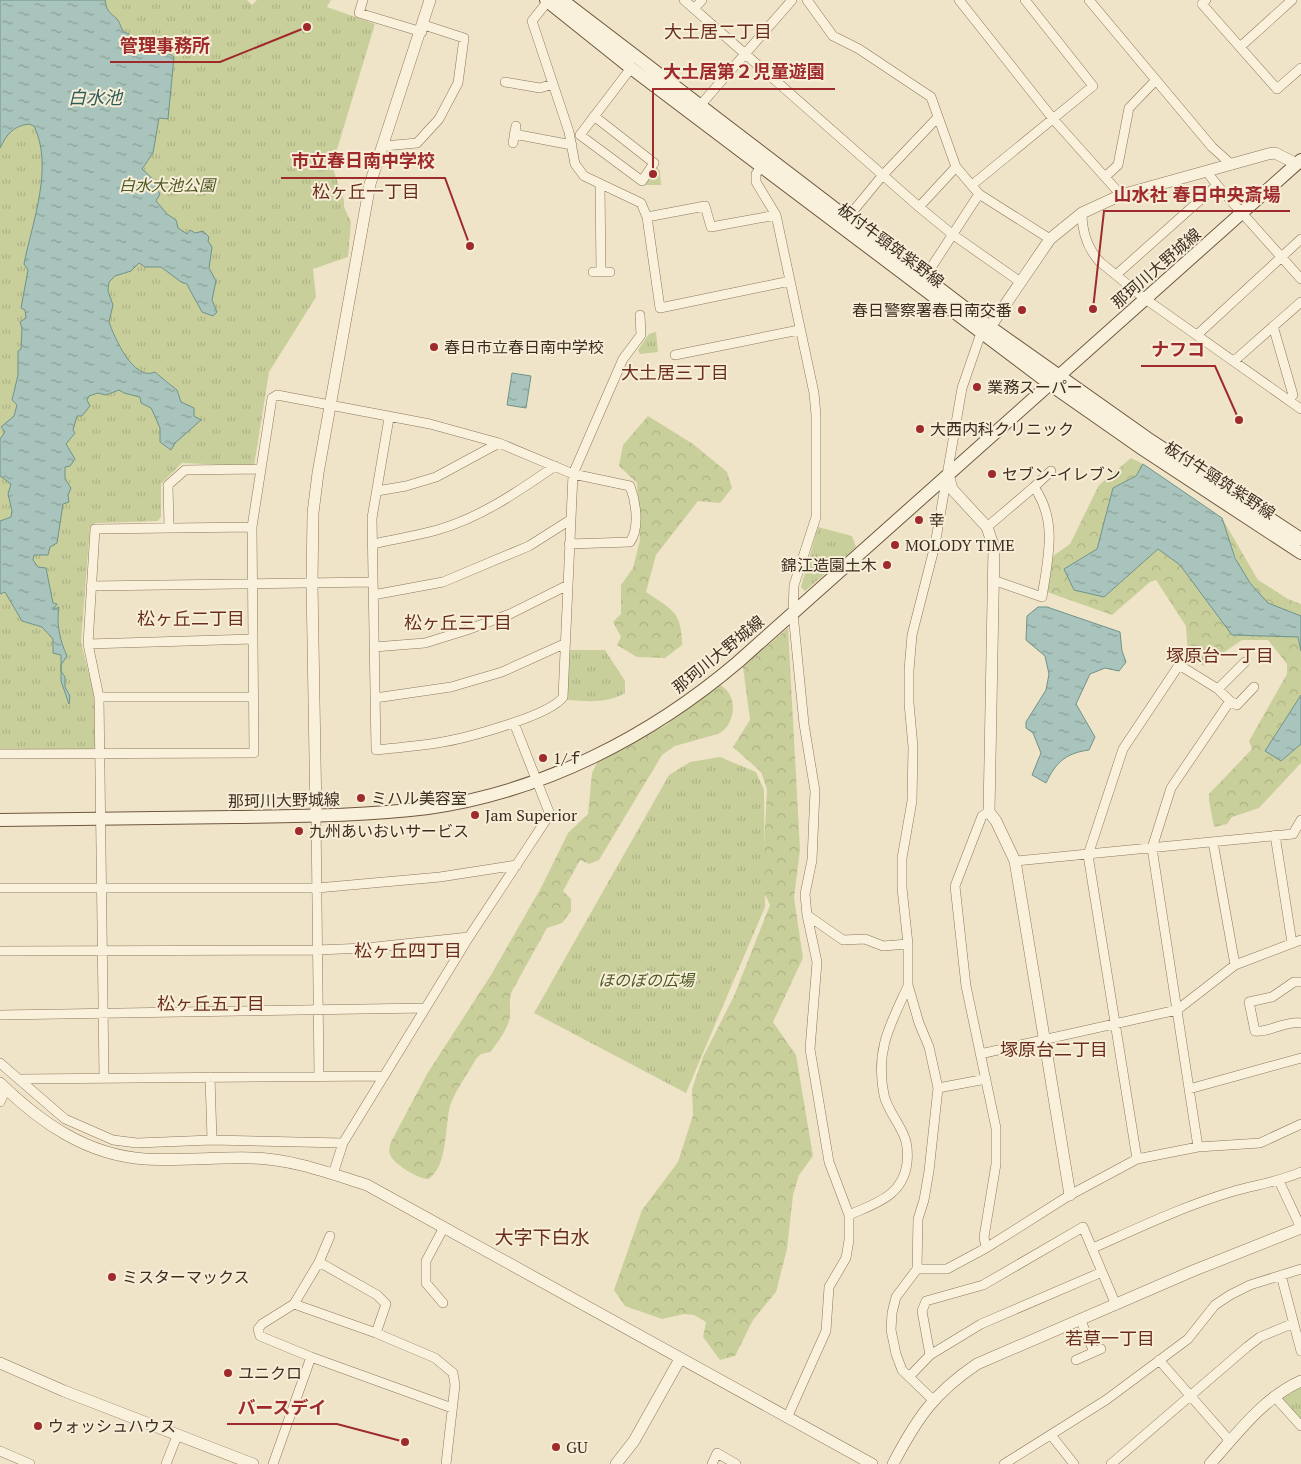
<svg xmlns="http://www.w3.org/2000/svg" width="1301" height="1464" viewBox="0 0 1301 1464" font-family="'PT Serif','Noto Sans JP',serif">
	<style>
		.forest { fill: url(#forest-crowns) }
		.park { fill: url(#park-tufts) }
		.water { fill: url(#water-ripples); stroke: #6f938a }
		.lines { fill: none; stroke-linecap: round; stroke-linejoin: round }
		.minor-casing { stroke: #8d765c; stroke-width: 10 }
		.tertiary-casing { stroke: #8d765c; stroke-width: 12 }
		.secondary-casing { stroke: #6f573f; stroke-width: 14 }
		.minor { stroke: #faf1dc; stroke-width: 9 }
		.tertiary { stroke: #faf1dc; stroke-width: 11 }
		.secondary { stroke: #faf1dc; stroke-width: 12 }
		.poi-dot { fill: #9e2a2b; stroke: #f7eed8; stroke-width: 2 }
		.labels { text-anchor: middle; stroke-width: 4; stroke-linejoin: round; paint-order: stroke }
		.park-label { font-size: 16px; font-style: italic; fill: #4d5a26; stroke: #f7eed8 }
		.street-label { font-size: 16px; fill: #3d2e20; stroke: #f7eed8 }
		.poi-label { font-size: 16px; fill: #3d2e20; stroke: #f7eed8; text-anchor: start }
		.neighbourhood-label { font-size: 18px; fill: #6b2e1e; stroke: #f7eed8 }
		.water-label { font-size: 18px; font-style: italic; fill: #2f5d5a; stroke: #f7eed8 }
		.quarter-label { font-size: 19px; fill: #6b2e1e; stroke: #f7eed8 }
		.leader { fill: none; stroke: #9e2a2b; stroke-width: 2 }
		.callout-dot { fill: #9e2a2b; stroke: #f7eed8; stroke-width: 2 }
		.callout-label { font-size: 18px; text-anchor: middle; font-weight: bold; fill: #9e2a2b; stroke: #f7eed8; stroke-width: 4; stroke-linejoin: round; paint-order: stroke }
	</style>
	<defs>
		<pattern id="forest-crowns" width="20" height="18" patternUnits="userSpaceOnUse" patternTransform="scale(1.25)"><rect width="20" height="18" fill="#c9cf9b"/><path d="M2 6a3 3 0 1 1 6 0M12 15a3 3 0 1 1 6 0" fill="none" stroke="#aeb285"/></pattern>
		<pattern id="park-tufts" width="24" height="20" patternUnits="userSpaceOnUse" patternTransform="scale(1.25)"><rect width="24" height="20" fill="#c9cf9b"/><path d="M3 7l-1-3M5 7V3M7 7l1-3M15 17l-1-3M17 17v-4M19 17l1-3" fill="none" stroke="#aeb285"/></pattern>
		<pattern id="water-ripples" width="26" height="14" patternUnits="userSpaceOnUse" patternTransform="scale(1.25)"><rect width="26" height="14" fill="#a9c4bc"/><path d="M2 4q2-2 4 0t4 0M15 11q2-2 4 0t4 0" fill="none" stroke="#8ba098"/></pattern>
	</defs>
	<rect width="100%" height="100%" fill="#f0e4c8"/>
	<!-- forest -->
	<path class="forest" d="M648 416 693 444 727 472 732 488 720 503 698 501 656 555 646 592C671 609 682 611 682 645L665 658 637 657 617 645 621 637 613 622 621 614V585L633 568 640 540 637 483 619 466 623 445Z
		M1131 458 1143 464 1136 476 1113 488 1097 549 1064 569 1074 590 1104 597 1158 549 1180 565 1232 634 1298 637 1301 651V695L1266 751 1281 761 1301 744V763L1259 808 1232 817 1227 824 1214 827 1209 801V794L1252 749 1249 741 1287 674V664L1268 640H1242L1204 666 1188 658 1186 626 1156 580 1150 582 1112 615 1047 592 1053 556 1070 544 1099 485Z
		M1222 518 1258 580 1288 599 1301 604V616C1291 613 1277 610 1268 603 1241 583 1232 547 1222 518Z
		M788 628 800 850 794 898 803 958 773 1022 796 1055 813 1156 799 1175 793 1195 787 1249 776 1292 753 1320 735 1356 720 1360 703 1337 706 1322 694 1315 684 1314 662 1319 625 1306 614 1290 642 1210 678 1162 693 1115 692 1089 703 1057 734 996 770 905 762 888 767 789 761 772 733 747 750 720 743 667Z
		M716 685H720C739 695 736 725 718 734L675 746 662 755 599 860 589 864 580 860 563 891 571 899V911L562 923 547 928 512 991C508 1000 511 1007 510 1016 509 1027 497 1044 490 1052L481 1054 476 1059C468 1073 457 1088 451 1103 444 1123 449 1167 428 1179 418 1179 392 1163 390 1154 388 1150 390 1146 391 1142L427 1074 491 975 542 886 568 833 588 814 592 773 597 763 602 758 666 725Z"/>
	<!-- park -->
	<path class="park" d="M0 0H247L252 5 257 0H331L327 7 375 24 332 166 344 200V207L351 222 348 257 313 269 316 297 269 372 254 466 182 463 161 484V517L158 521 96 523 90 527 81 642 94 695 95 747 90 751 0 752Z
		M654 163 660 171 661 185H645L642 181Z
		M656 332 658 352 640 354 638 350 649 334Z
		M818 527 852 536 856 547 805 591 801 587Z
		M568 650H605L625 681V693C606 704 588 701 566 700Z
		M720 757 756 772 764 790 765 907 686 1093 534 1013 669 775 690 762Z
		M1301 1386V1422L1281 1399Z"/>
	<!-- water -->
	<path class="water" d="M0 0H105C107 13 110 12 117 19 122 25 120 32 129 34L130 39 135 44 142 45 148 53H154L156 49 158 54H170L174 57 168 119 159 118 153 153 142 169 154 180 155 186 160 194 156 201 167 214 176 220 178 228 187 234 190 230 195 233 203 231 209 237 208 241 212 247 209 268 216 281 212 300 217 312 213 316 202 312C197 302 191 293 187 284L181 282 161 267H145L139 263 131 271 115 276 109 282 108 291 113 305 109 322C114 336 133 382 155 372 162 378 169 384 177 390L181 402 194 408V416L201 420 175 443 171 450 160 442V428L153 412 151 408 141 403 140 397 124 393 119 390 106 395 98 393 89 396 87 400 90 406 82 416H77L73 430 75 433 66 444 75 459 70 466 65 467V479L71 488 68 495 69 502 63 504 57 543 50 547 48 555H34L33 560 38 567 46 568 53 603 57 604 53 610 59 607C56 623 60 641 67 656L61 665V671L65 677V687L70 696 69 704 61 681V655L53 653V639L42 627 22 621 5 592 0 594V521L11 517 12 511 8 494 11 484 0 476V439L5 432 1 427 14 416 17 405 12 400 18 375V351L21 349 22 328 20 322 26 318 25 310 21 308 28 270 24 264C32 223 54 167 34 126L29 124C13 126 7 134 0 148Z
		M512 373 531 376 526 408 507 405Z
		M1143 464 1222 518 1235 558 1250 583 1268 603 1301 616V651L1298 637 1232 635 1180 565 1158 549 1104 597 1074 590 1064 569 1097 549 1113 488 1136 476Z
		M1038 607H1047L1120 632 1122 651 1126 662 1119 671 1105 668 1090 674 1076 704 1095 737 1089 750C1066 753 1056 762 1046 783L1032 775 1041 753 1033 733 1026 728V722L1046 690 1049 674 1045 656 1026 640 1027 616Z
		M1301 695V744L1281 761 1265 751Z"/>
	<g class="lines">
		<!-- minor casing -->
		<g class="minor-casing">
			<path id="minor" d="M363 0 359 13 422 32
				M684 0 919 207 952 234 1019 281
				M807 0 833 36 859 49 931 97 956 167 979 194 1050 239
				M959 0 1054 120 1121 195
				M1089 0 1212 147 1232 165
				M1206 0 1202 4 1277 89 1301 68
				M548 1 532 21 569 132 575 164 584 176 641 203 647 217
				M694 9 702 0
				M1240 47 1292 0
				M505 82 540 88 553 84
				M697 109 792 0
				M594 116 654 163 642 181 580 135 631 68
				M514 134 572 145
				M513 143 516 126
				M384 146 417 143 439 119 458 83 464 38 424 25
				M761 167 756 174V182L776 215 814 393 816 415V517L794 585 793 613 804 724 815 791 812 860 805 894 807 915 817 962 810 1049 829 1162 849 1215V1240L846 1258 829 1287 826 1331 787 1418
				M1207 172 1217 185 1301 279
				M1105 177 1118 165 1129 108 1156 80
				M600 184 601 272
				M972 185 1093 86 1025 0
				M919 207 956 167
				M1082 213C1082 231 1087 248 1100 262L1144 298 1301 409
				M776 215 711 227 705 206 647 217 660 308 790 281
				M845 221 882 176 938 117
				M593 272H610
				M1117 274 1217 185
				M925 277 979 194
				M1273 326 1293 395 1289 400
				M1197 335 1301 239
				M675 355 799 330
				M1234 361 1301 302
				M389 418 372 518 376 750C396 748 417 746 437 743 463 739 550 716 563 697L573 474 623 359 641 335 640 315
				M1034 487 1051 471
				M377 491 406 486 436 477 499 443
				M169 526 168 485 185 470 259 469
				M987 527 1034 487C1058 521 1048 558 1042 597L993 580
				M373 544C394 539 416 536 437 530 480 518 519 491 555 466
				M91 586 373 582
				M373 595 443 582 529 546 570 520
				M88 644 253 639
				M374 647 425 643 467 630 510 614 568 585
				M1218 689 1245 662
				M99 697H253
				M375 698 451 687 502 672 564 644
				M1230 701 1237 705 1254 687
				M0 754 254 753 252 527 272 398 277 395 430 424 499 443 573 474 630 486C636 502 640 528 630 542L569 544
				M316 816 319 1076
				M1275 835 1292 943
				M1213 842 1235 965
				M1015 861 1293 834 1301 820
				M0 888H317L440 877 517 865
				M807 915 843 940 865 939 883 946 908 944
				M0 951 317 950 366 948 469 937
				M1301 982H1294L1272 997 1249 1002 1255 1031C1269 1033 1283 1021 1301 1023
				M0 1015 425 1008
				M980 1054 1177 1010 1235 965 1301 940
				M0 1063 65 1119 113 1140 137 1143 212 1140 343 1143
				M210 1077 212 1140
				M104 1078 99 697 88 644 95 529 252 527
				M19 1079 384 1076
				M938 1088 986 1079
				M1189 1089 1301 1058
				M0 1102 6 1089
				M1137 1159 1088 855 1123 749 1179 665 1218 689 1230 701 1171 788 1152 848 1198 1147
				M333 1174 343 1143 469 937 546 820 549 812 514 723
				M1279 1181 1301 1228
				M849 1215C876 1203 903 1196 907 1163 908 1153 908 1145 904 1136 899 1123 887 1109 884 1095 875 1050 890 1025 908 986
				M986 1248 984 1237 996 1164V1128L966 986 955 886 982 816 989 812
				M1093 1248C1138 1228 1184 1206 1231 1192 1255 1185 1278 1182 1301 1172
				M319 1262 377 1295 386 1304 376 1333
				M917 1269H947L986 1248 1070 1195 1137 1159 1198 1147 1260 1143 1301 1124
				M1281 1275 1301 1351
				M443 1303 426 1283V1261L443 1229
				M294 1304 376 1333 435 1358 453 1373 455 1385 446 1464
				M1081 1321 1094 1352
				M930 1355 922 1311 926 1301 983 1285 1083 1227 1116 1305
				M311 1357 452 1408
				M1076 1360 1101 1349
				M1159 1360 1230 1441
				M909 1377 930 1355 981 1324 1102 1272
				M1274 1396 1301 1426
				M933 1400 902 1370 896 1354 891 1330 892 1313 896 1297 917 1269 918 1219 924 1200 929 1171 938 1088 929 1047 919 1023 908 985V944L902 888V858L912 801 913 747 909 703V670L912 635 935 545 962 388 981 333
				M1051 1435 1074 1464
				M0 1451 30 1464
				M166 1464 177 1436
				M273 1464 311 1357 260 1336 258 1329 262 1324 294 1304 319 1262 330 1236
				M712 1464 717 1453 736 1464
				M1004 1464 1106 1400 1188 1339 1215 1305 1230 1295 1250 1285 1301 1269
				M1111 1464 1247 1347 1260 1337 1294 1323"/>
		</g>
		<!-- tertiary casing -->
		<g class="tertiary-casing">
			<path id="tertiary" d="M990 327 1050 239 1082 213 1121 195 1268 154 1275 153 1297 164
				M948 474 952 489 987 527 994 548 989 812 996 821 1015 861 1070 1195
				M316 816 312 583 313 513 318 473 370 184 430 0
				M0 1083C41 1123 87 1155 145 1159 181 1161 217 1157 252 1158 292 1159 329 1173 367 1185L872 1464
				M0 1363 64 1391 253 1464
				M616 1464 634 1441 680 1359
				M893 1464C917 1418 934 1393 977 1364L1195 1270 1301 1228
				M1210 1464C1237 1434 1263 1398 1301 1381"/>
		</g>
		<!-- secondary casing -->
		<g class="secondary-casing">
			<path id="secondary" d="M546 0 631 68 1051 385 1144 450 1301 553
				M562 0 990 327 1147 438 1301 539
				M0 820C78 819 156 818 234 817 299 816 364 816 428 808 543 792 651 736 738 662L1301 160"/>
		</g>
		<!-- minor -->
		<use href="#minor" class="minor"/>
		<!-- tertiary -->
		<use href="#tertiary" class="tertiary"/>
		<!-- secondary -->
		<use href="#secondary" class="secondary"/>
	</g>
	<!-- markers -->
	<g class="poi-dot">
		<circle cx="1022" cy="310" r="5"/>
		<circle cx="434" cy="347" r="5"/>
		<circle cx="977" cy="387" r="5"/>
		<circle cx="920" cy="429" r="5"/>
		<circle cx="992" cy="474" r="5"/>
		<circle cx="919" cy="520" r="5"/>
		<circle cx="895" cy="545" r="5"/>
		<circle cx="887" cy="565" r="5"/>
		<circle cx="543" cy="758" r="5"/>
		<circle cx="361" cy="798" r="5"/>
		<circle cx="475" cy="815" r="5"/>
		<circle cx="299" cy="831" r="5"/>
		<circle cx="112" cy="1277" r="5"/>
		<circle cx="228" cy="1373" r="5"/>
		<circle cx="38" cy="1426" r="5"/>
		<circle cx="556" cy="1447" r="5"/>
	</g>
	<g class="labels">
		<!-- park labels -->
		<g class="park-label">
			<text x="167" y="191">白水大池公園</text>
			<text x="646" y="986">ほのぼの広場</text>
		</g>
		<!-- street labels -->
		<g class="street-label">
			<text transform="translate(891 245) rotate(37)" y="6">板付牛頸筑紫野線</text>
			<text transform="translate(1156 268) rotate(-41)" y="6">那珂川大野城線</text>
			<text transform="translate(1220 480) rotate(33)" y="6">板付牛頸筑紫野線</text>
			<text transform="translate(718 654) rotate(-39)" y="6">那珂川大野城線</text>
			<text transform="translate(284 800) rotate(-1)" y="6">那珂川大野城線</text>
		</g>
		<!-- poi labels -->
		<g class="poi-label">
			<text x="1012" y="316" text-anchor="end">春日警察署春日南交番</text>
			<text x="444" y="353">春日市立春日南中学校</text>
			<text x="987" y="393">業務スーパー</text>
			<text x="930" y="435">大西内科クリニック</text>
			<text x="1002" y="480">セブン-イレブン</text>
			<text x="929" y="526">幸</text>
			<text x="905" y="551">MOLODY TIME</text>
			<text x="877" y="571" text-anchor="end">錦江造園土木</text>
			<text x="553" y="764">1/ｆ</text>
			<text x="371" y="804">ミハル美容室</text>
			<text x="485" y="821">Jam Superior</text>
			<text x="309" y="837">九州あいおいサービス</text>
			<text x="122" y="1283">ミスターマックス</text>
			<text x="238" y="1379">ユニクロ</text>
			<text x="48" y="1432">ウォッシュハウス</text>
			<text x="566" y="1453">GU</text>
		</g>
		<!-- neighbourhood labels -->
		<g class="neighbourhood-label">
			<text x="718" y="38">大土居二丁目</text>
			<text x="366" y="198">松ヶ丘一丁目</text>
			<text x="675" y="379">大土居三丁目</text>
			<text x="191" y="625">松ヶ丘二丁目</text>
			<text x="458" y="629">松ヶ丘三丁目</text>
			<text x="1220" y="662">塚原台一丁目</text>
			<text x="408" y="957">松ヶ丘四丁目</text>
			<text x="211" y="1010">松ヶ丘五丁目</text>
			<text x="1054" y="1056">塚原台二丁目</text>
			<text x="1110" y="1345">若草一丁目</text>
		</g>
		<!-- water labels -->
		<g class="water-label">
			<text x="95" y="104">白水池</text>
		</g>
		<!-- quarter labels -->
		<g class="quarter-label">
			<text x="542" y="1244">大字下白水</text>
		</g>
	</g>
	<!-- callouts -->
	<path class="leader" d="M307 27L220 62H110M653 174L653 89H835M470 246L445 178H281M1093 309L1104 211H1290M1239 420L1215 366H1141M405 1442L337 1424H227"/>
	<g class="callout-dot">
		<circle cx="307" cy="27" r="5"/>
		<circle cx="653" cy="174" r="5"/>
		<circle cx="470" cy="246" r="5"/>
		<circle cx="1093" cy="309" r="5"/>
		<circle cx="1239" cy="420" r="5"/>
		<circle cx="405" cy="1442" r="5"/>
	</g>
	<g class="callout-label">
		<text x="165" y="52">管理事務所</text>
		<text x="744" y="78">大土居第２児童遊園</text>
		<text x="363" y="167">市立春日南中学校</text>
		<text x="1197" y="201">山水社 春日中央斎場</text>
		<text x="1178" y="356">ナフコ</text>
		<text x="282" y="1414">バースデイ</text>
	</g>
</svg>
